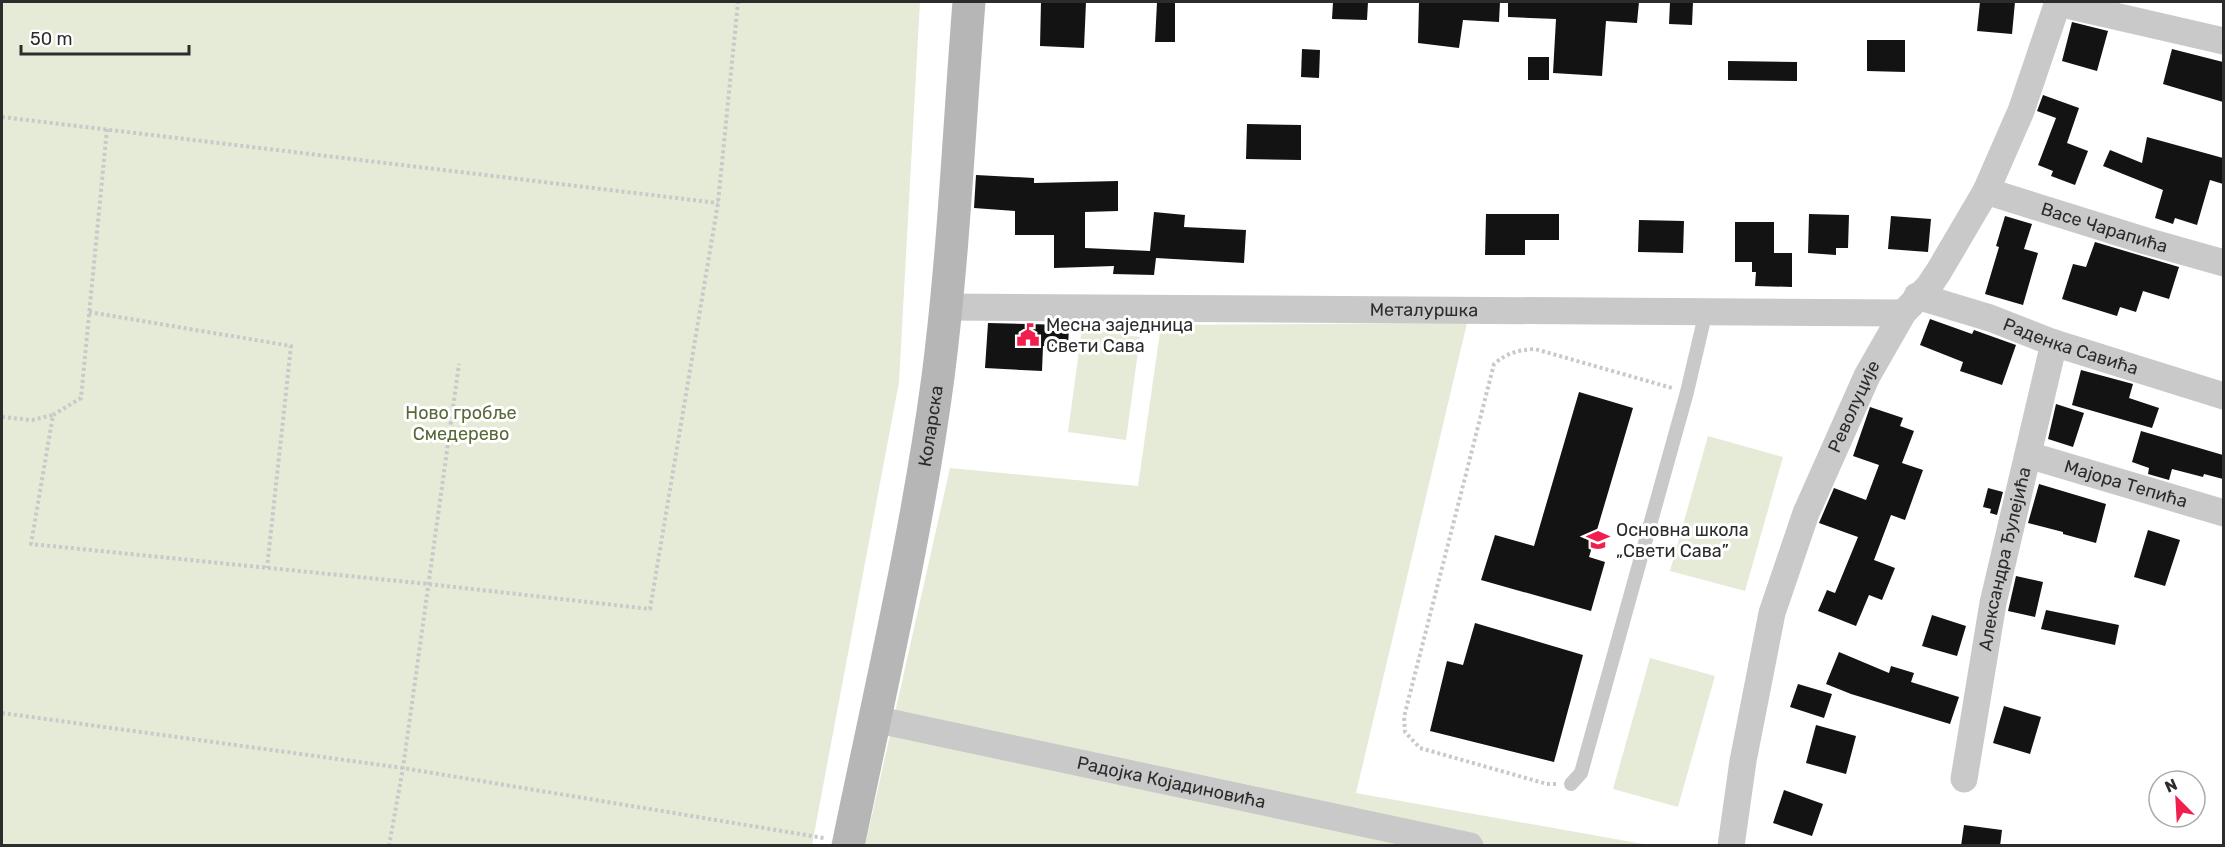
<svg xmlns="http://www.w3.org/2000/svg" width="2225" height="847" viewBox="0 0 2225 847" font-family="Rubik,sans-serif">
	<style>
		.green { fill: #e5ebd7 }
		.building { fill: #131313 }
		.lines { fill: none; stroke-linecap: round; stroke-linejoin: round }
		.path { stroke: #c9c9c9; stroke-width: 4; stroke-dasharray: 3 3; stroke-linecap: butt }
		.lane { stroke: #c9c9c9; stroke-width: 14 }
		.street { stroke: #c9c9c9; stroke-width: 27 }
		.secondary { stroke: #b6b6b6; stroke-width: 33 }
		.labels { text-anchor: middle; stroke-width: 6; stroke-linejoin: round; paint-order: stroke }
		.street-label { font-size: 18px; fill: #2c2c2c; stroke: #fff }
		.poi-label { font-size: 18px; fill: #2c2c2c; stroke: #fff; text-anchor: start }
		.park-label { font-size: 18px; fill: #566a37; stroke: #fff }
	</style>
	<rect width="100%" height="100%" fill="#fff"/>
	<!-- green -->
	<path class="green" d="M2 2H920L899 382 812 845H2Z
		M1467 323 1356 793 1649 845 865 846 950 468 1138 486 1161 325Z
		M1082 329 1140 337 1126 440 1068 432Z
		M1708 436 1783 457 1745 591 1670 571Z
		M1650 658 1715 676 1678 807 1613 789Z"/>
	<!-- building -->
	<path class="building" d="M1041 2H1086L1084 48 1040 46Z
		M1157 2H1175V42H1155Z
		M1333 2H1368L1367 20 1332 19Z
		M1419 2H1500L1499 22 1463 20 1459 48 1418 43Z
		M1508 2H1639L1637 23 1606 21 1602 76 1553 73 1556 19 1508 17Z
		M1670 2H1693L1692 25 1669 24Z
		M1980 2H2015L2012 34 1977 31Z
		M2072 22 2108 31 2097 71 2062 61Z
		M1867 40H1905V72L1867 71Z
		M1302 49 1320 50 1319 78 1301 77Z
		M2172 49 2223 62V102L2163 84Z
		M1528 57H1549V80H1528Z
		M1728 61 1797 62V81L1728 80Z
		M2043 95 2079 108 2067 143 2088 151 2075 185 2051 176 2053 171 2038 165 2056 118 2037 111Z
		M1247 124 1301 125V160L1246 159Z
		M2147 137 2223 158V184L2210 180 2197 225 2175 218 2173 224 2155 218 2163 190 2103 166 2110 150 2142 163Z
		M976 175 1034 178V183L1118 181V211L1085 212V248L1150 251 1154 212 1185 215 1184 227 1246 230 1244 263 1156 258 1154 275 1113 274 1114 266 1054 268V235H1015V211L974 208Z
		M1486 214H1559V240H1525V255H1485Z
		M1809 214 1849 215 1848 248H1836V255L1808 253Z
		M1891 216 1931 219 1928 252 1888 249Z
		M2005 216 2032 224 2024 249 2038 253 2023 305 1985 294 1999 247 1996 246Z
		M1639 220 1684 221 1683 253 1638 252Z
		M1735 222H1774V253H1792V287L1755 286 1756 272H1752V262H1735Z
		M2095 242 2179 267 2169 299 2143 291 2136 312 2120 307 2117 316 2062 299 2073 264 2086 267Z
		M1930 319 1972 334 1974 330 2016 345 2002 385 1960 371 1963 362 1920 345Z
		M988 323 1069 325 1068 347 1043 346 1042 371 985 368Z
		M2081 370 2133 384 2129 398 2159 408 2152 428 2072 405Z
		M1579 392 1633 408 1589 557 1605 562 1591 611 1481 580 1495 535 1534 546Z
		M2056 404 2084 413 2073 447 2048 439Z
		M1870 407 1903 418 1900 426 1914 431 1902 463 1923 470 1905 520 1891 515 1874 560 1895 568 1882 600 1869 595 1856 626 1818 611 1827 590 1835 593 1858 537 1819 523 1834 488 1866 500 1879 465 1853 456Z
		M2141 431 2223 455V479L2204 474 2203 477 2172 469 2169 480 2148 474 2149 468 2132 462Z
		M2039 484 2106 504 2096 543 2063 534V532L2028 523Z
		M1988 488 2003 492 1997 515 1990 513 1991 509 1983 507Z
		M2148 530 2180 540 2165 586 2134 577Z
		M2016 576 2043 582 2035 617 2008 611Z
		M2046 610 2119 625 2115 645 2041 629Z
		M1932 615 1966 626 1957 656 1922 646Z
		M1475 623 1583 655 1554 762 1430 731 1447 661 1463 665Z
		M1839 652 1889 673 1891 666 1914 673 1911 682 1959 697 1950 724 1851 694 1826 684Z
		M1798 684 1832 694 1824 718 1790 707Z
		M2004 706 2041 717 2030 754 1993 743Z
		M1816 725 1856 736 1846 774 1806 763Z
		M1784 790 1823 804 1812 836 1773 823Z
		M1964 825 2002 830 2000 846H1961Z"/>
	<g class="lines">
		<!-- path -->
		<path class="path" d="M2 117 718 203
			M107 129 81 398 53 415 31 544 428 584 650 609 718 203 738 2
			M89 312 291 346 267 568
			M2 417 32 420 53 415
			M2 713 403 768 824 838
			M1556 784H1547L1420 748 1405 732 1404 717 1494 364C1507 353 1518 350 1535 349L1672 388
			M389 846 403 768 459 364"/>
		<!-- lane -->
		<path class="lane" d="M1571 784 1581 773 1687 392 1706 311"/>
		<!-- street -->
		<g class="street">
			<path d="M2058 3 2224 41"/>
			<path id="s1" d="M1986 191 2146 241 2224 263"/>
			<path id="s2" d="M1917 296 1990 318 2054 343 2224 396"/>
			<path id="s3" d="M946 307 1903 313"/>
			<path id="s4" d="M2028 455 2224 513"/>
			<path id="s5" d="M874 719 1470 846"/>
			<path id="s6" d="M1964 779 1993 603 2054 343"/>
			<path id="s7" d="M1731 846 1743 761 1772 613 1806 513 1867 376 1903 313 1929 286 1939 271 1986 191 2021 111 2058 2"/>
		</g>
		<!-- secondary -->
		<path class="secondary" id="s8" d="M848 846C880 690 917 535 938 377 954 253 959 127 969 2"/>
	</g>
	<!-- icons -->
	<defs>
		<g id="civic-bare" transform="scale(1.8)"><path d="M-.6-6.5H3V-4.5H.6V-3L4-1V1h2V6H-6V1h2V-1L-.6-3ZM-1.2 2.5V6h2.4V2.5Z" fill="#f21f4e" stroke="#fff" stroke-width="2.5" paint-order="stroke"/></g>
		<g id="school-bare" transform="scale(1.8)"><path d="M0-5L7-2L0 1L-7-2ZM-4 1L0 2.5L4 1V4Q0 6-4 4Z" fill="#f21f4e" stroke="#fff" stroke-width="2.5" paint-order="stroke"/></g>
	</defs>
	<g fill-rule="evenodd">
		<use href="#civic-bare" x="1028" y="335"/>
		<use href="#school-bare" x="1598" y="540"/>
	</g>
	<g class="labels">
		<!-- street labels -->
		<g class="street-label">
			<text dy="6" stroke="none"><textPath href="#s1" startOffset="124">Васе Чарапића</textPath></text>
			<text dy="6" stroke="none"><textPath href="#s3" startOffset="478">Металуршка</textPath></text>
			<text dy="6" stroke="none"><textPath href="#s2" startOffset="162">Раденка Савића</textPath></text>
			<text dy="6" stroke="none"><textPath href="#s7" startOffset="459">Револуције</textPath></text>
			<text dy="6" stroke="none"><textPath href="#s8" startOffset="428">Коларска</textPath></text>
			<text dy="6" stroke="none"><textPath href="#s4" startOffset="102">Мајора Тепића</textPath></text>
			<text dy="6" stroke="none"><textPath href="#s6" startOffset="224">Александра Ђулејића</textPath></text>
			<text dy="6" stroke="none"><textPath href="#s5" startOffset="304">Радојка Којадиновића</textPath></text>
		</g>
		<!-- poi labels -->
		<g class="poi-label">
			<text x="1046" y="331">Месна заједница<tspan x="1046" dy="21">Свети Сава</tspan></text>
			<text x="1616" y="536">Основна школа<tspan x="1616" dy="21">„Свети Сава”</tspan></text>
		</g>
		<!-- park labels -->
		<g class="park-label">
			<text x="461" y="419">Ново гробље<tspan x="461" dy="21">Смедерево</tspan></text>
		</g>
	</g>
	<!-- border -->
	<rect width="2225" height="847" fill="none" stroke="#2c2c2c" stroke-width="6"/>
	<!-- north arrow -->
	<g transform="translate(2177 799) rotate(336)"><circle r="28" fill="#ffffff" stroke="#ababab" stroke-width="1.5"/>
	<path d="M0-4.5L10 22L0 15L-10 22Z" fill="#f21f4e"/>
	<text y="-9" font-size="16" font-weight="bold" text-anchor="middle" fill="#2c2c2c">N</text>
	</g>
	<!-- scale -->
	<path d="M21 45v9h168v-9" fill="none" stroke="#2c2c2c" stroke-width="3"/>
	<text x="30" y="45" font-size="18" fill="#2c2c2c" stroke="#ffffff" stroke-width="4.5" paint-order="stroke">50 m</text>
</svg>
